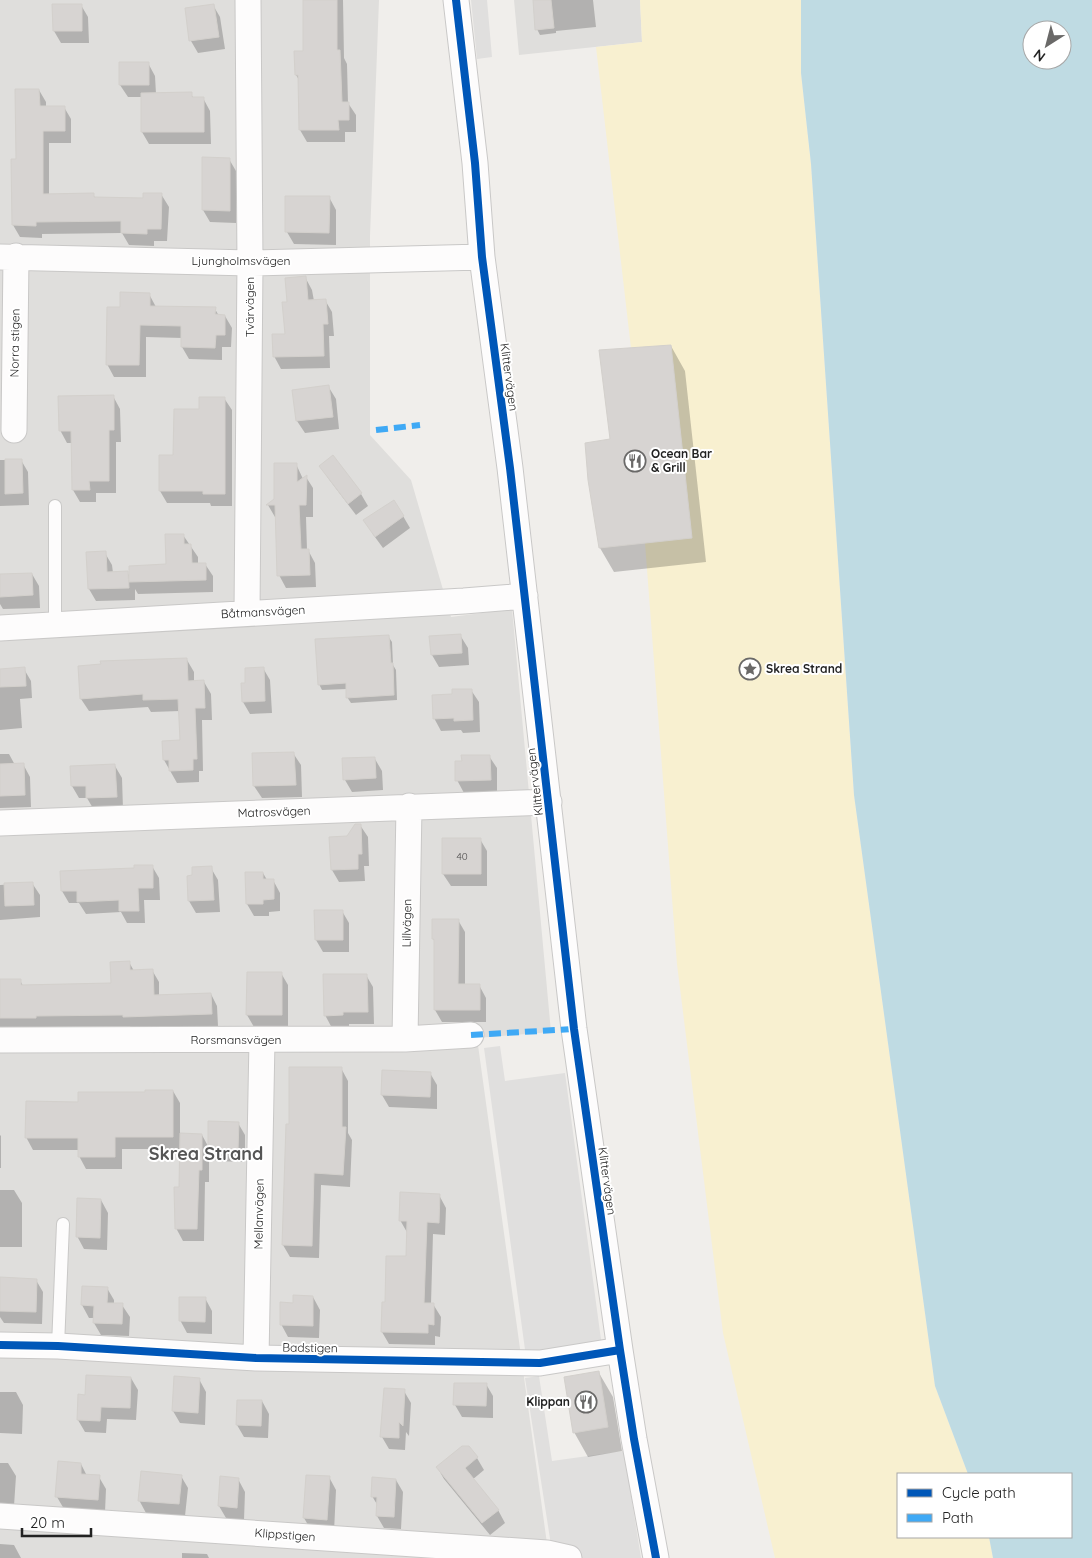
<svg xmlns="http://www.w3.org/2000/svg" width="1092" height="1558" viewBox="0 0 1092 1558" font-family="Quicksand,sans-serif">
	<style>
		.residential { fill: #dfdedc }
		.sand { fill: #f8f0d0 }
		.parking { fill: #e0dfde }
		.water { fill: #bfdbe3; fill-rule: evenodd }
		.shadow { fill: #0003 }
		.building { fill: #d7d4d2; stroke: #d3d0cc }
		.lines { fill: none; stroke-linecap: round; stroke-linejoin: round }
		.service-casing { stroke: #c9c8c7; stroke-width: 14 }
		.minor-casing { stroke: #c9c8c7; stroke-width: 27 }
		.service { stroke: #fdfcfc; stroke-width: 12 }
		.minor { stroke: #fdfcfc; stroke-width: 25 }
		.quiet { stroke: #3fa9f5; stroke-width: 6; stroke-dasharray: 12 6; stroke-linecap: butt }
		.cycleway-casing { stroke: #fff; stroke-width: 11 }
		.cycleway { stroke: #0057b8; stroke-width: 8 }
		.labels { text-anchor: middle; stroke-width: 4; stroke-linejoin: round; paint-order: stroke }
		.number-label { font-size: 10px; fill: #4f4e4e }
		.street-label { font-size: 12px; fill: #222; stroke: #fff }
		.poi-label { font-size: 12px; font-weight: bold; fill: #222; stroke: #fff; text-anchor: start }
		.district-label { font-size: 18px; font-weight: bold; fill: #555; stroke: #fff }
	</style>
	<rect width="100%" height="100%" fill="#f0eeeb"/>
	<!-- residential -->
	<path class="residential" d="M0 0H379L370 236V435L411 480 451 617 512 609 551 1032 477 1038 549 1558H0Z
		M514 0H640L642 42 519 55Z"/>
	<!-- sand -->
	<path class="sand" d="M640 0H801V73L811 164 854 795 935 1386 968 1474H898V1537H989L993 1558H775L723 1333 677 964 645 543 692 537 671 345 631 348 596 47 642 42Z"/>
	<!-- parking -->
	<path class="parking" d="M471 0H487L492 57 477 59Z
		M500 1046 505 1081 565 1073 602 1347 526 1357 484 1048Z
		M539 1376 552 1461 624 1451 641 1558H553L525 1378Z"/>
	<!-- water -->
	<path class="water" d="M801 0H1092V1558H993L989 1537H1071V1474H968L935 1386 854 795 811 164 801 73ZM1032 30H1062V60H1032Z"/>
	<!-- shadow -->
	<path class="shadow" d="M304 0H343L344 58 347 64 348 103 356 115V132H345V142H307L300 130 299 80 296 75 304 52Z
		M534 0H593L596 27 556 31V33L540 35 537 29Z
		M81 5 88 17 89 43H61L54 31Z
		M213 5 220 17 225 49 198 53 191 41Z
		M148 63 155 76 156 94H191L194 99 203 98 210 111 211 144H149L142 132V97H128L120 85Z
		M39 90 46 102V107H64L71 119V143H49V195L93 194 95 198 144 199 161 194 169 207 167 241H154V246L129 245 122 233 42 234V238L20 237 13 225 17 160Z
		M203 159H229L236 171V223L210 222 203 210Z
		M329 197 336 210V245L294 244 287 232Z
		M305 277 312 290 314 301 325 300 332 312 334 336H329L330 368 281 369 274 356 286 335 289 303Z
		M149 294 156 307 215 309 219 316H225L232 328 231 347H222V360L189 359 182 347V338L146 337V377H114L107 364 121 308Z
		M671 346 685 371 706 562 614 572 600 548Z
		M328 386 336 399 339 429 305 433 297 421Z
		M113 396 120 409 121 442H116V493H96V502H80L73 490V443H67L60 430Z
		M224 398 232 410V506H211L210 503H167L160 491 174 456 200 410Z
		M333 457 361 494 368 506 356 515 328 478 321 466Z
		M0 460H21L28 472 29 505 0 506Z
		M296 464 303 479 306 477 313 488V517H306L307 550H308L315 563 316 587 286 588 279 575 277 517H275L268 505 276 500Z
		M403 516 410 528 383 548 372 533Z
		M183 535 198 557V564H205L213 576V592L138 594 135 589V600L96 601 89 589 88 553H105L112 565 113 573 127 572 130 577 167 565Z
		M32 574 39 586 40 608 3 609 0 604V575Z
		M460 635 468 648 469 665 439 667 432 655Z
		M388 636 392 642 393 665 396 670 397 700 351 703 347 697V689L322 690 319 684Z
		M187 660 194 672V682H204L211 694 212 720H202L203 771H199V782L177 783 164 760 181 741 180 711 151 712 148 707 89 711 81 699Z
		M263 668 270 680 272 713 250 714 243 702 246 684Z
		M24 669 31 681 32 698 20 699 22 728 0 730V670Z
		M471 690 479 702 480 732 463 733 461 730 441 731 434 718 453 696Z
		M293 753 301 765 302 797 262 798 254 786 253 755Z
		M0 754H9L15 765 23 764 30 777 31 807 0 808Z
		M489 756 497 768V792L464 793 457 780Z
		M375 759 382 771 383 790 352 792 345 780Z
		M115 766 122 778 123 809 94 810 87 798H79L72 786Z
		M360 825 368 837 369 866H364L365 881 339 882 332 870 347 837Z
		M480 839 487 851V886H451L443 874Z
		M152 866 159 878 160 900H144L145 923H127L121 912 86 914 79 903H69L62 891 135 869Z
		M211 868 218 880 220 912 196 913 189 901Z
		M247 873H263L267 880H273L280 893V911L269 912V916H254L247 904Z
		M32 883 40 895V917L0 920V885Z
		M316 911H342L349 923V952H323L316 940Z
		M458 920 465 932V985H479L486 998V1022H442L435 1010V943L433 938Z
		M129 962 134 971 152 970 159 982V996L211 994 217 1006 218 1026 131 1028 130 1026 42 1027V1029L0 1030V980H20L23 986 112 984Z
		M281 973 288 985V1027H254L247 1015Z
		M366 975 373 987 374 1024H349V1027L332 1028 325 1015Z
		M341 1068 348 1081V1133L352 1140 350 1187 321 1185 319 1258 290 1257 283 1245 291 1126Z
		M383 1072 430 1073 437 1085V1109L389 1107 382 1095Z
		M173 1091 180 1103V1135H202L209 1148 238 1123 245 1135V1162L216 1161 209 1149V1182H205L204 1241H183L176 1228 180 1188 181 1149H122V1169H86L79 1156V1150H33L26 1137 79 1104 146 1093Z
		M0 1135 1 1136V1168H0Z
		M0 1190H14L22 1203V1247H0Z
		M439 1195 446 1208 445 1235 433 1234 431 1304H433L441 1317 440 1337 435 1336V1345L389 1344 382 1332 386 1304 407 1257 408 1234 400 1220Z
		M101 1200 108 1213 107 1250 84 1249 77 1236Z
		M0 1279 36 1280 43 1292 42 1324 4 1323 0 1317Z
		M83 1287 107 1288 114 1300V1304L122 1305 130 1317 129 1336 101 1335 94 1323V1318H89L82 1305Z
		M313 1297 320 1310 319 1338 288 1337 281 1324Z
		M205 1298 212 1311V1334L187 1333 180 1320Z
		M599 1373 613 1397 622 1451 588 1457 574 1432Z
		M131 1378 138 1390 136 1420 107 1419 106 1433 85 1432 78 1420 86 1396Z
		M199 1379 206 1392 205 1425 180 1423 173 1411Z
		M486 1384 493 1396V1418L462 1417 455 1405Z
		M404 1391 411 1403 409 1436 406 1432 405 1450 389 1449 382 1437Z
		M0 1392H16L23 1405 22 1434 0 1433Z
		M262 1401 269 1414 268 1438 244 1437 237 1425Z
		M477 1458 484 1470 472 1480 498 1510 505 1523 490 1535 444 1479 437 1467Z
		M0 1463H8L16 1476 14 1506 0 1505Z
		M81 1464 87 1476 99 1477 106 1489 105 1512 64 1509 57 1497Z
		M181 1476 188 1488 185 1516 146 1513 139 1500Z
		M329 1477 336 1490 334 1532 311 1530 304 1518Z
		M221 1478 238 1479 245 1492 244 1520 226 1518 219 1506Z
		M396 1480 403 1492 401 1529 384 1528 377 1516 378 1506 372 1496Z
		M0 1544 14 1545 21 1558H0Z
		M182 1553 207 1554 209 1558H182Z"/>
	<!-- building -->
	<path class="building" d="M303 0H337V50H340L342 102H349V120H338L339 130H299L298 75H295L294 51H303Z
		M533 0H551L554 28 535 30Z
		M52 4H82V31H53Z
		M214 4 219 37 189 41 185 8Z
		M119 62H149V85H119Z
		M15 89H39L40 106H65V131H43V194L94 193V197L143 198V193H162L161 229H147V234L121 233V221L36 222V226L12 225 11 159H16Z
		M192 92V97H204V132H141V93Z
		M202 157 230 158V211L202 210Z
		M285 196H330L329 233 285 232Z
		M306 276 308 300 326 299 328 324H323L324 356 273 357 272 334H285L282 302H287L285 278Z
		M120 292 150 293V306L216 307 215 314 225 315V335H216L215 348 181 347V326L140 325 139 365H106L107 307H120Z
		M671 345 692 538 599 548 588 480 585 443 610 439 599 350Z
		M329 385 333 417 296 421 292 390Z
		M114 395V430H109V481H89L90 490H72L71 431H59L58 396Z
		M199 397H225V494H203V491H159V455H173L174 409H199Z
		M333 455 362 493 348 504 319 466Z
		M5 459H22L23 493 5 494Z
		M274 463H297V482L307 475 306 505H299L301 549H309L310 575 277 576 275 505H266L274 499Z
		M394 500 404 516 375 537 363 520Z
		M165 534H184V544H191L192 563H206V580L129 582V566L166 564Z
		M106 551 107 572 128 571 129 588 88 589 86 552Z
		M32 573 33 595 0 597V574Z
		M461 634 462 653 431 655 429 636Z
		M389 635 391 663H393L394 695 346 698V683L318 685 315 639Z
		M187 658 188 681 204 680 205 708H195L197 759H193V770L169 771V760H163L162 741 180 740 178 699 143 700V694L80 699 78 666 101 664 100 661Z
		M25 667 26 686 0 687V669Z
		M264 667 265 701 242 702 241 683H245V668Z
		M452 689H472L473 720 454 721V718L433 719 432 695 452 694Z
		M294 752 296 785 253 786 252 753Z
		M461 755H490L491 780 455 781V761H462Z
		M375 757 376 778 343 780 342 758Z
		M24 763 25 795 0 796V764Z
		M115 764 117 797 86 798V786H71L70 766Z
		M355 824H361L362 854H358V869L331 870 329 837 347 836Z
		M442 838H481V874H442Z
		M134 865H153V888H138L139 911H119V900L77 902V891H61L60 871 134 868Z
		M212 866 214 900 188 901 187 876 192 875V867Z
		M245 872H263V879H274V899L263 900V904H246Z
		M33 882 34 905 5 906 4 883Z
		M314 910H343V940H315Z
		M432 919H459L458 984H480V1010H434V939H432Z
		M130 961V970L153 969 154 995 211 993 212 1014 123 1017V1015L36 1016V1018H0V979H21V985L111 983 110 962Z
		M247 972H282V1015H246Z
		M323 974H367L368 1012H343V1015L324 1016Z
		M289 1067H342V1127H346L343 1175 314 1173 312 1246 282 1245 286 1124H289Z
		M382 1070 431 1072 430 1097 381 1095Z
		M145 1090H173V1137H115V1157H78V1138H25L26 1101 78 1102V1092H145Z
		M208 1121 239 1122 238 1150 208 1149Z
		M180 1133 202 1134V1170H199L197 1229H175L174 1187H179Z
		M400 1192 440 1194 439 1223 427 1222 424 1303H434V1325L428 1324V1333L381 1332 382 1302H385L386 1256H406L407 1221H399Z
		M77 1198 101 1199 100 1238 76 1237Z
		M0 1277 37 1279 36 1312 0 1311Z
		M82 1286 108 1287 107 1303H123L122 1324 93 1323 94 1306 81 1305Z
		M293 1295 313 1296V1326L280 1325V1302L293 1303Z
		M179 1297H206L205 1322 179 1321Z
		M599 1371 608 1427 573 1433 564 1377Z
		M86 1375 131 1377 130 1408 101 1407 100 1421 77 1420 78 1394 85 1395Z
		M174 1376 200 1378 198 1413 172 1411Z
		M454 1383H487L486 1406 453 1405Z
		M384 1388 405 1389 403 1426 399 1422V1438L380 1437Z
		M237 1400H262L261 1426 236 1425Z
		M462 1446H469L478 1457 465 1468 499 1510 482 1523 436 1467Z
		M58 1461 81 1463V1474L100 1475 98 1500 55 1497Z
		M141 1471 182 1475 179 1504 138 1501Z
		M306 1475 330 1476 327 1520 303 1518Z
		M220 1476 239 1478 237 1508 218 1506Z
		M372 1477 396 1479 394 1517 376 1516 377 1497H371Z"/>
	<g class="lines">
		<!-- service casing -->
		<g class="service-casing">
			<path id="service" d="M55 624V506
				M58 1346 63 1224"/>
		</g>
		<!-- minor casing -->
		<g class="minor-casing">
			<path id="minor" d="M456 0 475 163 482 257 510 468 574 1029 620 1350 634 1439 656 1558
				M0 257 250 263 482 257
				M14 430 16 256
				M247 613 250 263 248 0
				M0 628 464 601 525 596
				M0 823 549 802
				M405 1039 409 806
				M0 1040 405 1039 471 1035
				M0 1345 58 1346 256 1358 540 1363 620 1350
				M256 1358 262 1040
				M0 1516 547 1553 569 1558"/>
		</g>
		<!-- service -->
		<use href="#service" class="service"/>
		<!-- minor -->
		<use href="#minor" class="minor"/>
		<!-- quiet -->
		<path class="quiet" d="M376 430 420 425
			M471 1035 574 1029"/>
		<!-- cycleway casing -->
		<g class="cycleway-casing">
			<path id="cycleway" d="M456 0 475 163 482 257 510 468 574 1029 620 1350 634 1439 656 1558
				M0 1345 58 1346 256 1358 540 1363 620 1350"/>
		</g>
		<!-- cycleway -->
		<use href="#cycleway" class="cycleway"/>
	</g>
	<!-- icons -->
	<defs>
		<g id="restaurant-ring" transform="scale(1.125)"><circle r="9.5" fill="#fff" stroke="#6a6968" stroke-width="1.5"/><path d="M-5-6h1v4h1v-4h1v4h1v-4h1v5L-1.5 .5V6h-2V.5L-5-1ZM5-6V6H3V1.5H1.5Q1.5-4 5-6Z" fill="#6a6968"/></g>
		<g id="sight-ring" transform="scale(1.125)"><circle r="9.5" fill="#fff" stroke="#6a6968" stroke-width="1.5"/><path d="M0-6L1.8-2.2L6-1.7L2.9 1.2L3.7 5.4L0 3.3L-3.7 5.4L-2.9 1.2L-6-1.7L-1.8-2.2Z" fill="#6a6968"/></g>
	</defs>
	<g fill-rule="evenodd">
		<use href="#restaurant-ring" x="635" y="461"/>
		<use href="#sight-ring" x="750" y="669"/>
		<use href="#restaurant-ring" x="586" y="1402"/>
	</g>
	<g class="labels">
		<!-- number labels -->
		<g class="number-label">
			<text x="462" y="860">40</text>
		</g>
		<!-- street labels -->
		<g class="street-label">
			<text x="241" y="265">Ljungholmsvägen</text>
			<text transform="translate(250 307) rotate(-90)" y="4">Tvärvägen</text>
			<text transform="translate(15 343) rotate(-89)" y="4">Norra stigen</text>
			<text transform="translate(509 377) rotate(82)" y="4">Klittervägen</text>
			<text transform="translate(263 612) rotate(-3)" y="4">Båtmansvägen</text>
			<text transform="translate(535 782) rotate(-97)" y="4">Klittervägen</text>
			<text transform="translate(274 812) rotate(-2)" y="4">Matrosvägen</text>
			<text transform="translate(407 923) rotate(-89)" y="4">Lillvägen</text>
			<text x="236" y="1044">Rorsmansvägen</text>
			<text transform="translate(607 1181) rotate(82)" y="4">Klittervägen</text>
			<text transform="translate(259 1214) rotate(-89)" y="4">Mellanvägen</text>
			<text transform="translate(310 1348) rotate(1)" y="4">Badstigen</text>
			<text transform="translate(285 1535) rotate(4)" y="4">Klippstigen</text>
		</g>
		<!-- poi labels -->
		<g class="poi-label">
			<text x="651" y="458">Ocean Bar<tspan x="651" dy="14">&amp; Grill</tspan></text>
			<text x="766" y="673">Skrea Strand</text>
			<text x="570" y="1406" text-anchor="end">Klippan</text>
		</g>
		<!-- district labels -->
		<g class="district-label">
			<text x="206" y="1160">Skrea Strand</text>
		</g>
	</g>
	<!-- legend -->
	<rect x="897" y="1473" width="175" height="65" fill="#ffffff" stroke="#a7a7a7"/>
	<rect x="907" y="1489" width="25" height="8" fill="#0057b8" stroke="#a7a7a7"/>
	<text x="942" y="1498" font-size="15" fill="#222222">Cycle path</text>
	<rect x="907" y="1514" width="25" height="8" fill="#3fa9f5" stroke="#a7a7a7"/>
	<text x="942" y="1523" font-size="15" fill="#222222">Path</text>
	<!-- north arrow -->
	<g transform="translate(1047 45) rotate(216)"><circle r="24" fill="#ffffff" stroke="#a7a7a7"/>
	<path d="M0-4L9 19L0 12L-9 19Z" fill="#6a6968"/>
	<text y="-8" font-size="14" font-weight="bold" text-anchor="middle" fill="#222222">N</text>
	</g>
	<!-- scale -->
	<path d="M22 1528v8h69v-8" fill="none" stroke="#222222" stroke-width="2.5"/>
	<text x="30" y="1528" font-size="15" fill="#222222" stroke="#ffffff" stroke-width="4" paint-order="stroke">20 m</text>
</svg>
